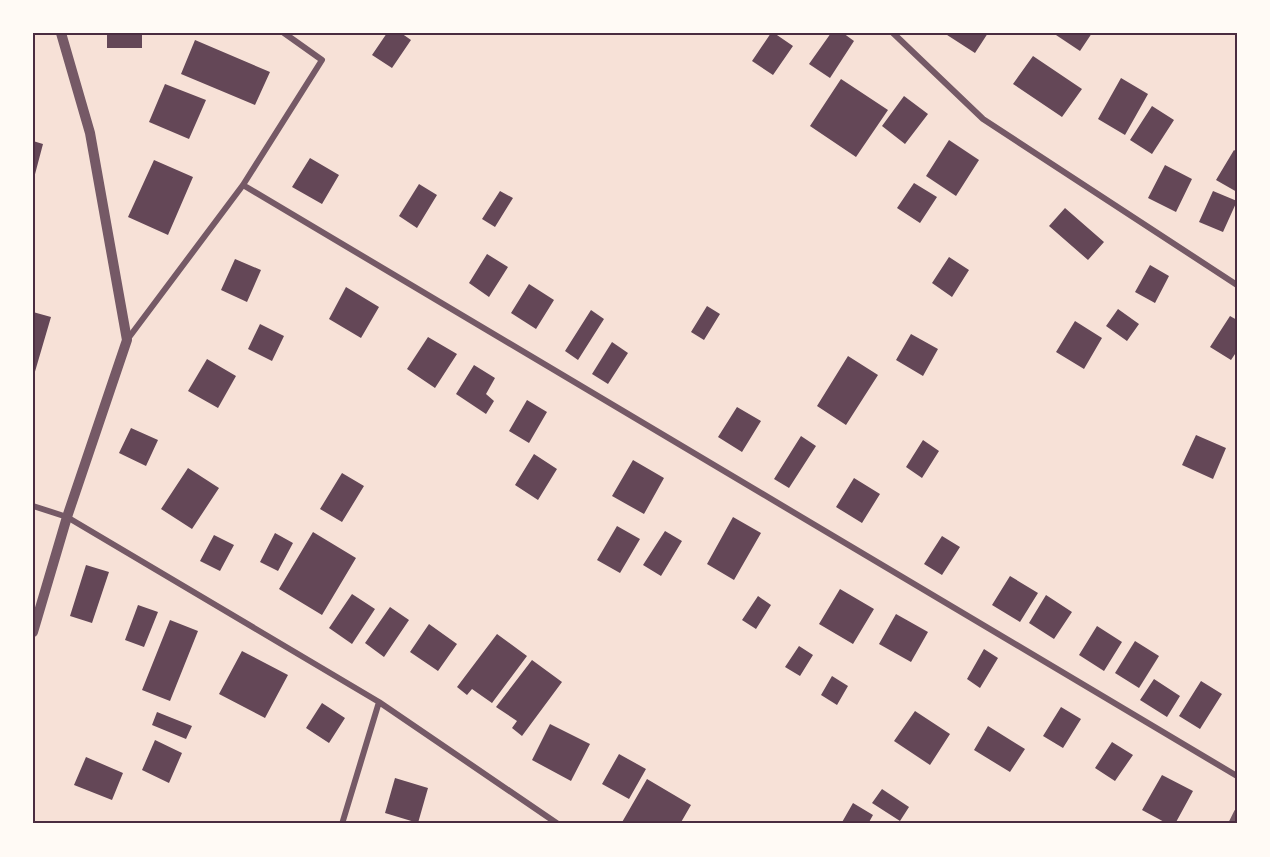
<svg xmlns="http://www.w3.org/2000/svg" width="1270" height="857" viewBox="0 0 1270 857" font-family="'Source Sans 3',sans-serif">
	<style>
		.building { fill: #644757 }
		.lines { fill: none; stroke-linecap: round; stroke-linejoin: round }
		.minor { stroke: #755966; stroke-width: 6 }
		.tertiary { stroke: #755966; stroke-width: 10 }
		.neatline { fill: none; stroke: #4a2c40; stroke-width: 2 }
	</style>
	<rect width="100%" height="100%" fill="#f7e1d7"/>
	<!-- building -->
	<path class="building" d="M107 33H142V48H107Z
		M387 33H401L411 40 392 68 372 55Z
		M771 33H774L793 46 773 75 752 61Z
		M831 33H843L854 41 830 78 809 64Z
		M944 33H988L975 53Z
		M1053 33H1092L1080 51Z
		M195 40 270 72 255 105 181 74Z
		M1033 56 1082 89 1062 117 1013 84Z
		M1121 78 1148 94 1125 135 1098 119Z
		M841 79 888 110 856 157 810 126Z
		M165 84 206 100 189 139 149 122Z
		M904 96 928 114 905 144 882 126Z
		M1152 106 1174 120 1152 154 1130 140Z
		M949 140 979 160 956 196 926 176Z
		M33 141 43 144 34 178H33Z
		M1234 150 1237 152V192L1216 180Z
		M310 158 339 175 322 204 292 187Z
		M154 160 193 177 168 235 128 217Z
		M1165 165 1192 179 1176 212 1148 198Z
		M914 183 937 197 920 223 897 208Z
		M419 184 437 195 417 228 399 216Z
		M500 191 513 198 495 227 482 219Z
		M1213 191 1237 201 1223 232 1199 222Z
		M1065 208 1104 242 1088 260 1049 226Z
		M487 254 508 267 489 297 469 283Z
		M949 257 969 270 952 297 932 283Z
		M235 259 261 270 247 302 221 290Z
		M1150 265 1169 276 1155 303 1135 292Z
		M529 284 554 300 536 329 511 313Z
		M346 287 379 307 361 338 329 319Z
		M707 306 720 314 704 340 691 332Z
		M1118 309 1139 324 1127 341 1106 326Z
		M591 310 604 319 578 360 565 351Z
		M33 312 51 317 34 375H33Z
		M1230 316 1237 320V351L1231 360 1210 347Z
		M1075 321 1102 338 1084 369 1056 352Z
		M260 324 284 336 272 361 248 349Z
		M911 334 938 349 923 376 896 360Z
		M428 337 457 354 435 388 407 369Z
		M612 342 628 353 608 384 592 374Z
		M848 356 878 375 846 425 817 406Z
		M207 359 236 376 218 408 188 391Z
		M474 365 495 378 486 394 494 401 486 414 456 394Z
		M527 400 547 412 529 443 509 431Z
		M737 407 761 421 742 452 718 437Z
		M131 428 158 440 146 466 119 453Z
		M1196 435 1226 448 1213 479 1182 465Z
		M801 436 816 446 789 488 774 479Z
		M923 440 939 451 922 478 906 467Z
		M534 454 557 469 538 500 515 485Z
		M633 460 664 478 644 514 612 496Z
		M188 468 219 488 192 529 161 509Z
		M342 473 364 486 342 522 320 509Z
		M854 478 880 494 862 523 836 507Z
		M733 517 761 533 734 580 707 564Z
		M617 526 640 539 620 573 597 560Z
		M665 531 682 541 661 576 643 565Z
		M313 532 356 558 322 615 279 589Z
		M275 533 293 543 278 571 260 562Z
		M214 535 234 545 220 571 200 561Z
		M942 536 960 547 942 575 924 564Z
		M86 565 109 572 92 623 70 616Z
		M1010 576 1038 593 1020 622 992 605Z
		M840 589 874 609 853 644 819 624Z
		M352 594 375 609 352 644 329 628Z
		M1046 595 1072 612 1054 639 1029 623Z
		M758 596 771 605 756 629 742 620Z
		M138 605 158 612 144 647 125 640Z
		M390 607 409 620 384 657 365 643Z
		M896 614 928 632 911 662 879 644Z
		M170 620 198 631 170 701 142 690Z
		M429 624 457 644 438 671 410 652Z
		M1097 626 1122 642 1104 671 1079 655Z
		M497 634 527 656 492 703 472 689 467 695 457 687Z
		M1135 641 1159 656 1139 688 1115 673Z
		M799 646 813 655 800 676 785 667Z
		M984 649 998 658 980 688 967 679Z
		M242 651 288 675 265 718 219 694Z
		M532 660 562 682 522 736 512 728 517 721 496 707Z
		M832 676 848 686 837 705 821 695Z
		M1154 679 1180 696 1167 717 1140 700Z
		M1201 681 1222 694 1200 729 1179 716Z
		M322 703 345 718 329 743 306 728Z
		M1061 707 1081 719 1063 748 1043 736Z
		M915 711 950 734 930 765 894 741Z
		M157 712 192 726 186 739 152 725Z
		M550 724 590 744 571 781 532 760Z
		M988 726 1025 749 1010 772 974 750Z
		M155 740 182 753 169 783 142 770Z
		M1112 742 1133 755 1115 781 1095 768Z
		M619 754 646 769 629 799 602 784Z
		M86 757 123 773 112 800 74 785Z
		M1162 775 1193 791 1175 824H1168L1142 810Z
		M395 778 428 788 418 823 385 813Z
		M647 779 691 805 680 824H621Z
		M882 789 909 807 900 821 872 803Z
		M853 803 873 815 868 824H841Z"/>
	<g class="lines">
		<!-- minor -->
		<path class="minor" d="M893 33 983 119 1237 285
			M243 185 1237 776
			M127 340 243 185 322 60 284 33
			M33 506 67 517 379 702 558 824
			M342 824 379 702
			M1231 824 1237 812"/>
		<!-- tertiary -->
		<path class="tertiary" d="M33 632 67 517 127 340 90 133 61 33"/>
	</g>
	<!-- border -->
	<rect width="1270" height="857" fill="none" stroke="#fffaf5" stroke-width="69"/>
	<rect x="34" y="34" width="1202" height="788" class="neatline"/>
</svg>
